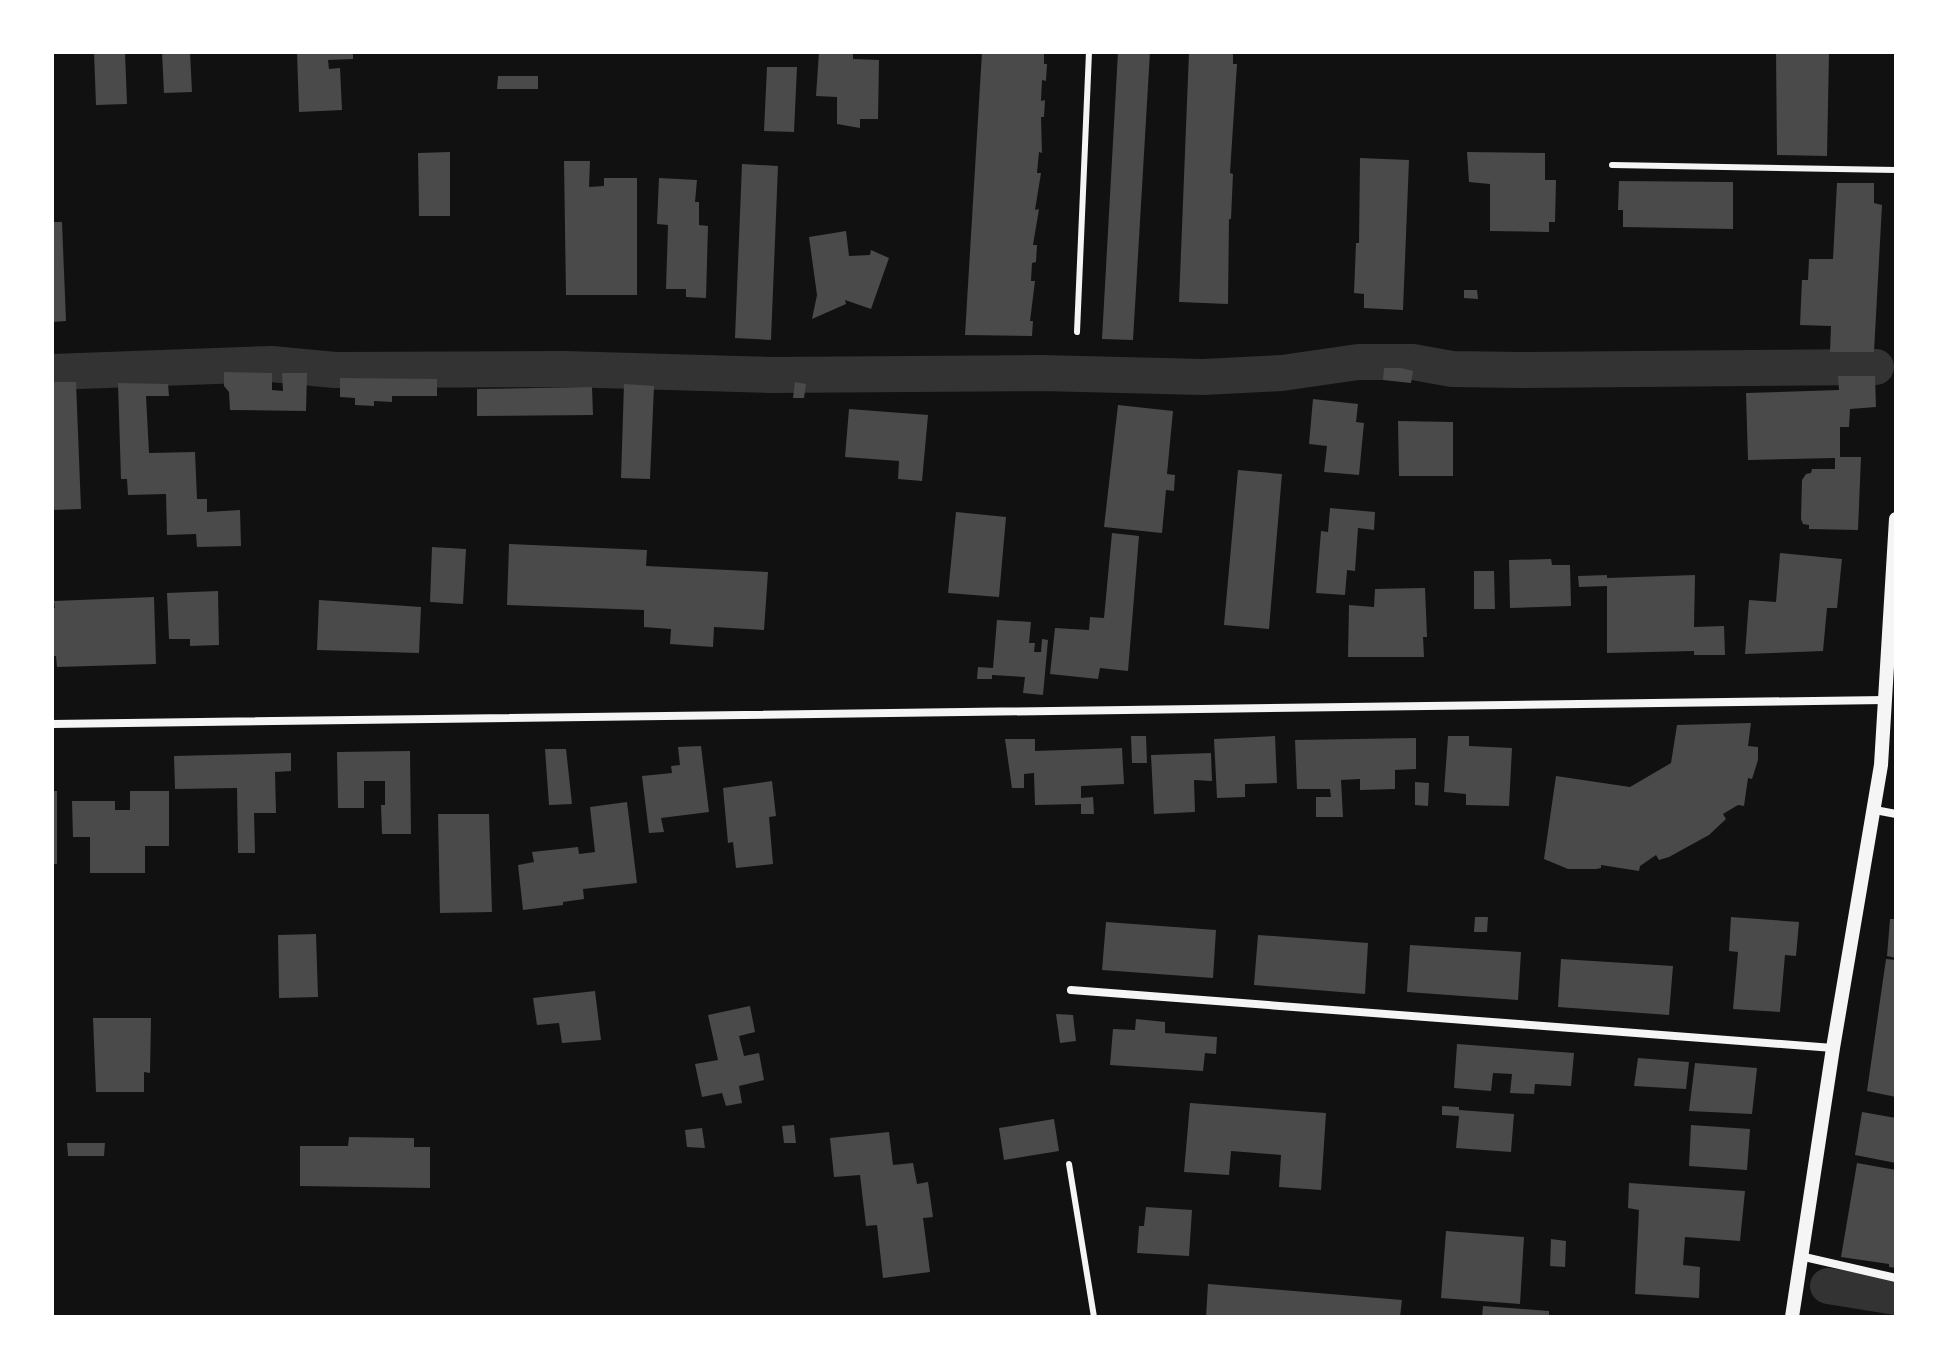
<svg xmlns="http://www.w3.org/2000/svg" width="1948" height="1369" viewBox="0 0 1948 1369" font-family="Roboto,sans-serif">
	<style>
		.lines { fill: none; stroke-linecap: round; stroke-linejoin: round }
		.canal { stroke: #333; stroke-width: 36 }
		.building { fill: #4a4a4a }
		.service { stroke: #f5f5f5; stroke-width: 6 }
		.minor { stroke: #f5f5f5; stroke-width: 8 }
		.tertiary { stroke: #f5f5f5; stroke-width: 14 }
	</style>
	<rect width="100%" height="100%" fill="#111"/>
	<g class="lines">
		<!-- canal -->
		<path class="canal" d="M52 372 271 364 335 370 564 369 769 375 1041 373 1203 377 1282 373 1358 362H1413L1452 369 1520 370 1876 367
			M1828 1286 1896 1297"/>
	</g>
	<!-- building -->
	<path class="building" d="M94 52H125L127 104 96 105Z
		M162 52H190L192 92 164 93Z
		M297 52H353V59L328 60 329 69 340 68 342 110 299 112Z
		M819 52H853V59L879 60 878 119H860V128L837 124V97L816 96Z
		M982 52H1044V64H1047L1046 81 1042 80 1041 101 1045 100 1044 117H1041L1042 153 1039 152 1037 173H1041L1035 210 1039 209 1033 245H1037L1036 262 1032 263 1031 281H1035L1030 321H1033L1032 336 965 335Z
		M1118 52H1150L1133 340 1102 339Z
		M1189 52H1233V64H1237L1230 173 1233 174 1231 219H1229L1228 304 1179 302Z
		M1776 52H1829L1827 156 1777 155Z
		M767 67H797L794 132 764 131Z
		M498 76H538V89H497Z
		M450 152V216H419L418 153Z
		M1467 152 1545 153V180H1556L1555 222H1549V232L1490 231V184L1469 182Z
		M1360 158 1409 160 1403 310 1364 308V294L1354 293 1356 243H1359Z
		M564 161H590L589 187 604 186V178H637V295H566Z
		M742 164 778 166 771 340 735 338Z
		M659 178 697 180 695 202H699V225L708 226 706 298 686 297V289H666L668 225 657 224Z
		M1619 181 1733 182V229L1623 227V210H1618Z
		M1837 183H1874V203L1882 205 1874 352H1830L1831 326 1800 325 1802 280H1808L1809 259H1833Z
		M52 222H62L66 321 52 322Z
		M846 231 849 256 870 255 871 250 889 258 871 309 845 300 846 304 812 319 817 295 809 237Z
		M1464 290H1477L1478 299 1464 298Z
		M1384 368H1401L1413 371 1411 383 1383 380Z
		M224 372 272 373V390L283 391 282 373H307L306 411 230 410 229 392 224 386Z
		M1838 376H1875L1876 407 1850 409 1849 427H1840V457H1861L1858 530 1809 529V525L1803 524 1801 519 1802 480 1806 474 1811 473 1812 469H1835V458L1748 460 1746 393 1839 390Z
		M340 378 437 379V396H392V402L374 401V406L355 405V398L340 397Z
		M52 382H76L81 509 52 510Z
		M795 382 806 384 804 398H793Z
		M118 383 168 384 169 396H146L149 453 195 452 197 499H207V512L240 510 241 546 197 547 196 534 167 535 166 494 128 495 127 479H121Z
		M624 384 654 386 650 479 621 478Z
		M592 387 593 415 477 416V389Z
		M1313 399 1358 404 1356 422 1364 423 1359 475 1324 472 1327 446 1309 444Z
		M1118 405 1173 411 1167 474 1175 475 1174 491 1166 490 1162 533 1104 527Z
		M849 409 928 415 922 481 898 479 899 461 845 457Z
		M1398 421 1453 422V476H1399Z
		M1238 470 1282 474 1269 629 1224 625Z
		M1330 508 1375 512 1374 530 1358 528 1355 571 1347 570 1345 595 1316 593 1321 531 1328 532Z
		M956 512 1006 517 999 597 948 593Z
		M1112 533 1139 536 1128 671 1100 668 1098 679 1050 674 1055 628 1089 630 1090 617 1104 618Z
		M509 544 647 550 646 566 768 572 764 630 714 627 713 647 670 644 671 629 644 627V610L507 605Z
		M432 547 466 549 463 604 430 602Z
		M1780 553 1842 559 1837 608H1827L1823 651 1745 654 1749 600 1776 602Z
		M1551 559 1552 565H1570L1571 606 1510 608 1509 560Z
		M1474 571H1494L1495 609H1474Z
		M1607 575V578L1695 575 1694 627 1724 626 1725 655H1694V651L1607 653V586L1579 587 1578 576Z
		M1425 588 1427 637H1423L1424 657H1348L1349 605 1374 607 1375 589Z
		M218 591 219 645 190 646V639H169L167 593Z
		M154 597 156 664 57 667 56 656H52V608H55L54 601Z
		M319 600 421 607 419 653 317 650Z
		M997 620 1031 622 1029 643H1035L1034 652H1041L1042 639 1048 640 1043 695 1023 693 1025 677 992 675V679H977L978 667 993 668Z
		M1751 723 1748 746 1758 747V760L1752 779 1748 778 1744 806 1738 805 1723 814 1726 819 1709 835 1669 857 1659 860 1656 855 1640 866 1639 871 1601 865V868L1596 869H1568L1544 859 1556 776 1630 787 1671 763 1677 725Z
		M1131 736H1146L1147 763H1132Z
		M1275 736 1277 783 1245 784V797L1217 798 1214 739Z
		M1448 736H1469V746L1512 748 1509 806 1466 805V794L1444 792Z
		M1416 738V769L1395 770V789L1360 790V779L1341 780 1343 817H1316V797H1331L1330 789H1297L1295 740Z
		M1005 739H1035V751L1122 748 1124 784 1081 786V798L1093 797 1094 814H1081V804L1035 805 1034 773 1024 774V788H1012Z
		M701 746 709 812 661 818 664 832 649 833 642 776 672 773 671 766 680 765 678 747Z
		M545 749H566L572 804 549 805Z
		M410 751 411 834H382L381 805H385V781H364V808H338L337 752Z
		M291 753V771L275 772 276 813H254L255 853H238L237 788 175 789 174 756Z
		M1211 753 1212 781 1194 780 1195 812 1154 814 1151 755Z
		M772 781 776 816 769 817 773 864 736 868 733 842 728 843 723 788Z
		M1415 782 1429 783 1428 806 1415 805Z
		M52 791H57V864H52Z
		M130 791H169V846H145V873H90V837H73L72 801H115V810H130Z
		M627 802 637 883 583 889 584 899 563 902V905L523 910 518 865 534 862 532 852 578 847 579 854 595 852 590 807Z
		M438 814H489L492 912 440 913Z
		M1475 917H1488L1487 932H1474Z
		M1731 917 1799 922 1796 956 1785 955 1780 1012 1733 1009 1738 952 1729 951Z
		M1890 919H1896V958L1887 956Z
		M1106 922 1216 930 1213 978 1102 970Z
		M316 934 318 997 279 998 278 935Z
		M1258 935 1368 943 1365 994 1254 985Z
		M1410 945 1521 952 1518 1000 1407 992Z
		M1561 959 1673 966 1669 1015 1558 1007Z
		M1886 959 1896 960V1097L1867 1091Z
		M595 991 601 1040 562 1043 559 1023 537 1025 533 998Z
		M750 1006 755 1032 739 1036 744 1056 759 1053 764 1080 739 1086 742 1103 726 1106 722 1093 702 1097 695 1064 718 1060 708 1015Z
		M1056 1014 1073 1015 1076 1041 1060 1043Z
		M93 1018H151L150 1073 144 1072V1092H96Z
		M1136 1019 1165 1022V1033L1217 1037 1216 1054 1205 1053 1203 1071 1110 1065 1113 1029 1135 1030Z
		M1457 1044 1574 1053 1571 1086 1535 1084 1534 1094 1510 1093 1512 1074 1493 1073 1491 1091 1454 1088Z
		M1638 1058 1689 1062 1686 1089 1634 1086Z
		M1695 1063 1757 1068 1752 1114 1689 1111Z
		M1190 1103 1326 1113 1321 1190 1279 1187 1281 1155 1231 1151 1229 1175 1184 1172Z
		M1442 1106 1459 1107V1110L1514 1114 1511 1152 1456 1148 1459 1116 1442 1115Z
		M1862 1112 1896 1118V1163L1855 1155Z
		M1054 1119 1059 1151 1004 1160 999 1128Z
		M794 1125 796 1143H784L782 1126Z
		M1691 1125 1750 1129 1747 1170 1689 1166Z
		M702 1128 705 1148 687 1147 685 1130Z
		M889 1132 893 1165 913 1163 917 1184 928 1182 933 1217 923 1218 930 1272 883 1278 877 1225 866 1226 860 1175 834 1177 830 1138Z
		M349 1137 414 1138V1147H430V1188L300 1186V1146H348Z
		M67 1143H105L104 1156H68Z
		M1857 1163 1896 1170V1268L1889 1267V1264L1841 1257Z
		M1629 1183 1745 1191 1740 1241 1685 1237 1683 1265 1700 1267 1699 1298 1635 1294 1639 1210 1628 1208Z
		M1146 1207 1192 1210 1189 1256 1137 1253 1139 1226H1144Z
		M1446 1231 1524 1237 1520 1304 1441 1298Z
		M1551 1239 1566 1241 1565 1267 1550 1266Z
		M1208 1284 1402 1300 1400 1317H1206Z
		M1483 1306 1549 1311V1317H1482Z"/>
	<g class="lines">
		<!-- service -->
		<path class="service" d="M1612 165 1896 170
			M1077 332 1089 52
			M1069 1164 1094 1317"/>
		<!-- minor -->
		<path class="minor" d="M52 724 1885 700
			M1875 810 1896 814
			M1071 990 1833 1048
			M1800 1256 1896 1278"/>
		<!-- tertiary -->
		<path class="tertiary" d="M1792 1317 1833 1048 1881 765 1896 519"/>
	</g>
	<!-- border -->
	<rect width="1948" height="1369" fill="none" stroke="#ffffff" stroke-width="108"/>
</svg>
